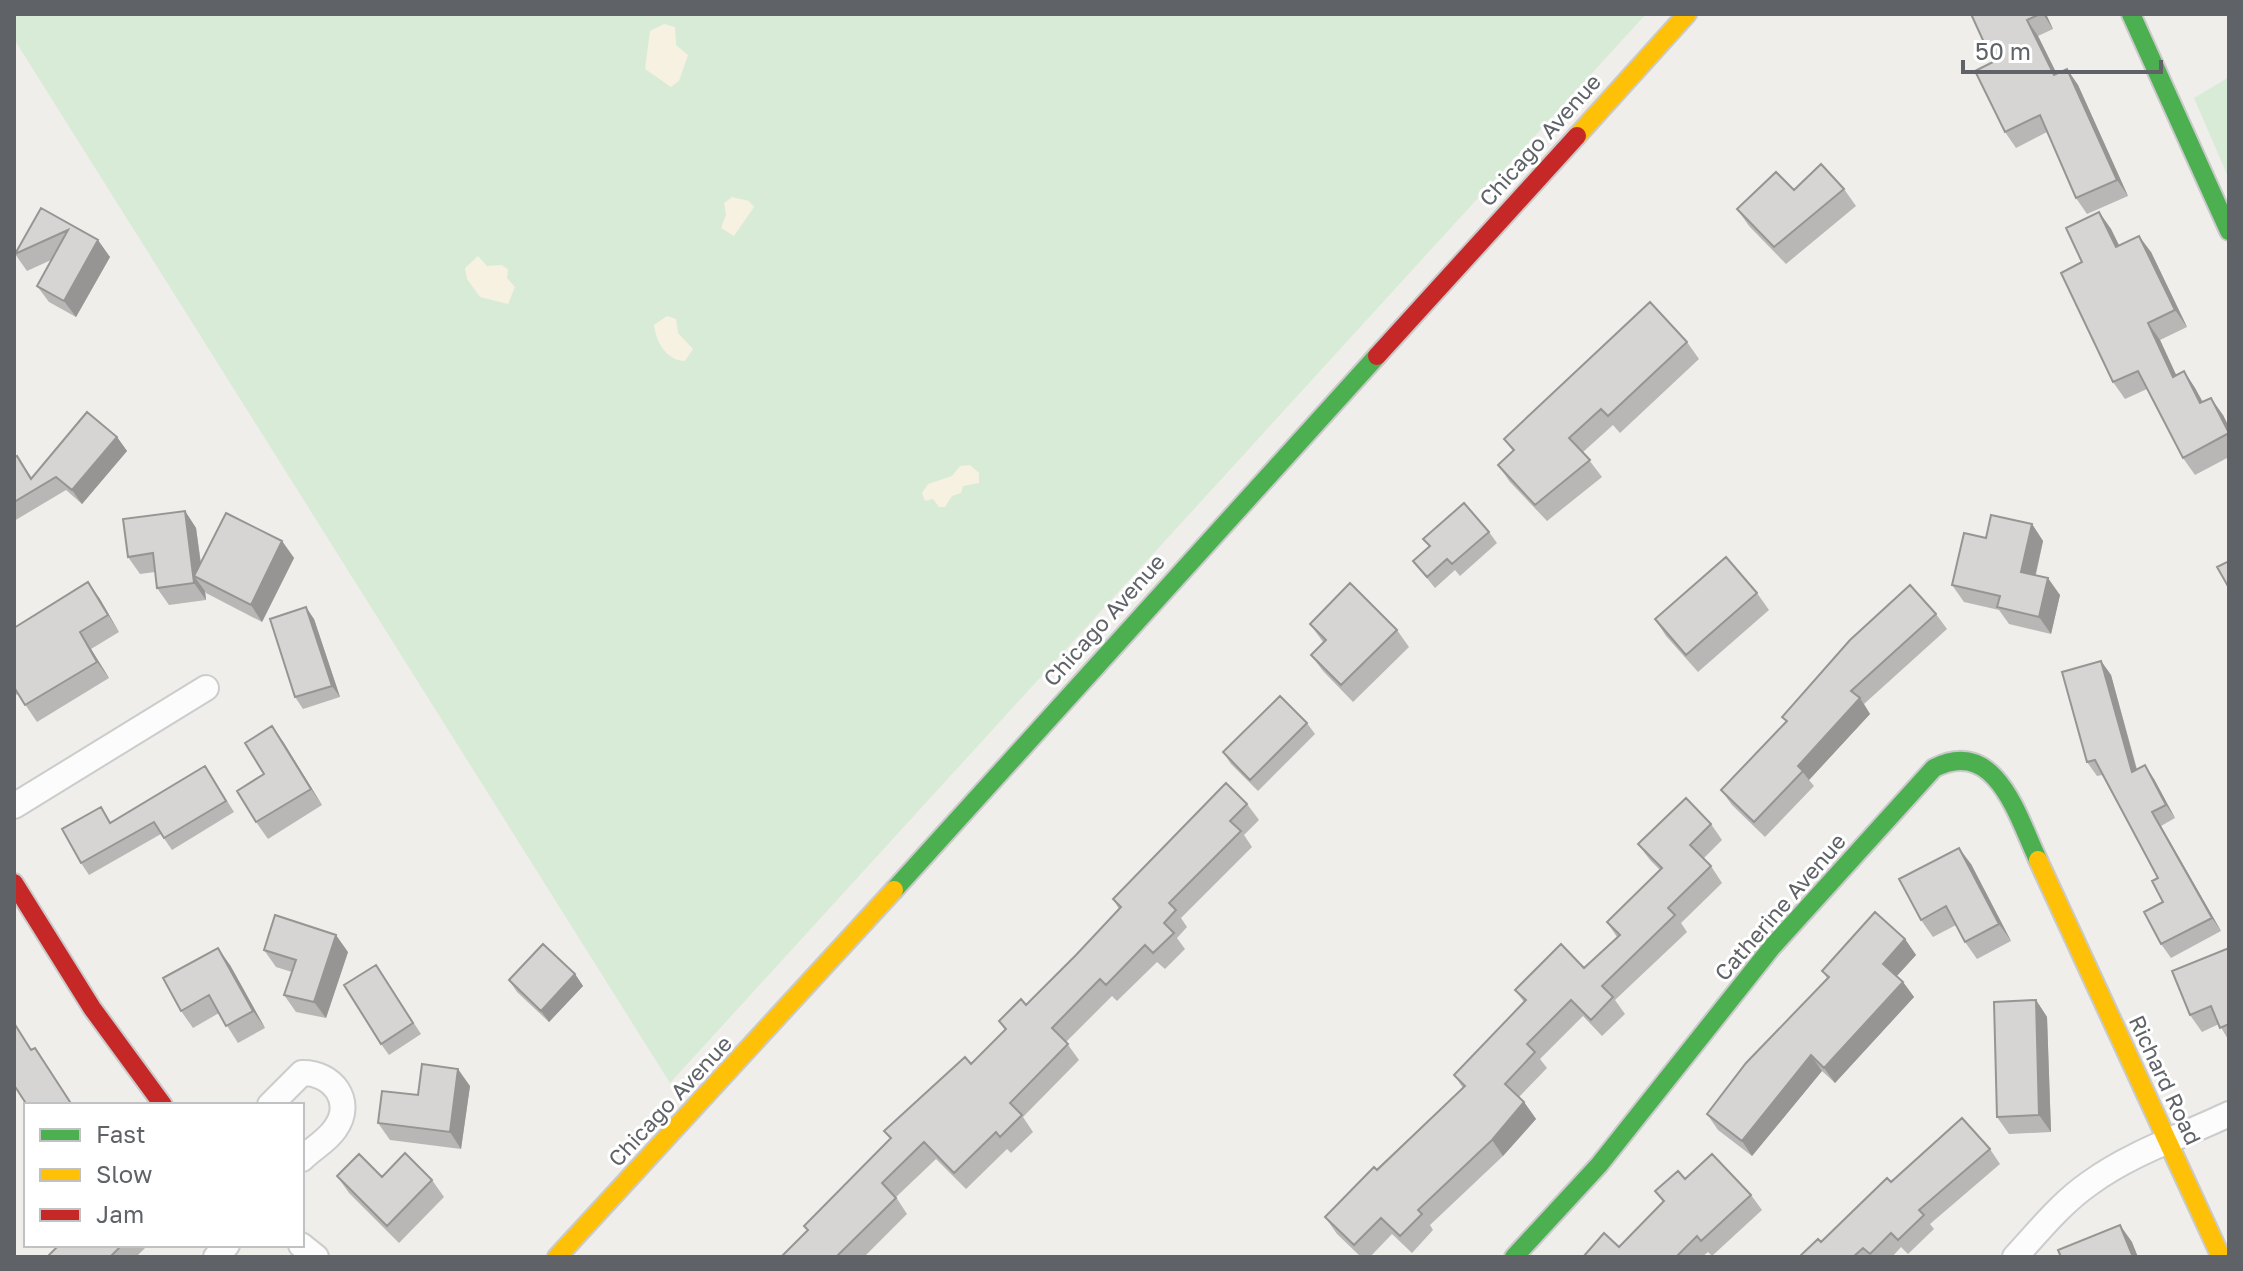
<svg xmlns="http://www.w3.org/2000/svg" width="2243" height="1271" viewBox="0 0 2243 1271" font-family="'Golos Text',sans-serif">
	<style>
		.green { fill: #d8ebd6 }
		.sand { fill: #f6f1e1 }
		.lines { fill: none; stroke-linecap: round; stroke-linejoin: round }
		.street-casing { stroke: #cbcccc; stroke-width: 28 }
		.fast-casing { stroke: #cacacb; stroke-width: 22 }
		.slow-casing { stroke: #cacacb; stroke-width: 22 }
		.jam-casing { stroke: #cacacb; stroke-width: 22 }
		.street { stroke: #fdfcfc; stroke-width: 24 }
		.fast { stroke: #4caf50; stroke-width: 18 }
		.slow { stroke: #ffc107; stroke-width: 18 }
		.jam { stroke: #c62828; stroke-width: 18 }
		.wall { fill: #b8b7b5 }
		.shaded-wall { fill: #969594 }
		.building { fill: #d6d5d3; stroke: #969594; stroke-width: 2 }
		.labels { text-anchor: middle; stroke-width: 6; stroke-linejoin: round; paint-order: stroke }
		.street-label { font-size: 22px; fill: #5f6368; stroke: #fff }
	</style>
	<rect width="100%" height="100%" fill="#efeeea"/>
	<!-- green -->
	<path class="green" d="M14 14H1646L670 1083 14 39Z
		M2229 77V179L2194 98Z"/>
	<!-- sand -->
	<path class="sand" d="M664 24 675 27 676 45 688 55 679 81 671 87 645 69 650 31Z
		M732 197 749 201 754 207 734 236 721 228 726 215 724 203Z
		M478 256 487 266 501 265 508 269 507 278 515 287 508 304 480 297 467 279 465 268Z
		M667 316 676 319 678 333 693 349 685 361C666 361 656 341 654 325Z
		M970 465 979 473V483L963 486 961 493 952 496 945 507H939L933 499 925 501 922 493 928 484 952 476 960 466Z"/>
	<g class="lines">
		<!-- street casing -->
		<g class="street-casing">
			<path id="street" d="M14 806 206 688
				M270 1105 302 1073C332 1072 355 1101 335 1129 327 1141 312 1149 302 1159
				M301 1245 316 1257
				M216 1257 227 1245
				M2015 1257C2039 1231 2061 1203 2090 1183 2131 1153 2183 1136 2229 1114"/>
		</g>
		<!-- fast casing -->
		<g class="fast-casing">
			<path id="fast" d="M2131 14 2229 231
				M894 890 1377 356
				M1514 1257 1599 1165 1772 947 1934 768C1996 737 2017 815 2038 860"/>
		</g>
		<!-- slow casing -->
		<g class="slow-casing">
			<path id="slow" d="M1577 136 1687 14
				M2038 860 2221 1257
				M557 1257 894 890"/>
		</g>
		<!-- jam casing -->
		<g class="jam-casing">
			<path id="jam" d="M1377 356 1577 136
				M14 883 92 1008 163 1105"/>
		</g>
		<!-- street -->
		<use href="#street" class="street"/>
		<!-- fast -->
		<use href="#fast" class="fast"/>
		<!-- slow -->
		<use href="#slow" class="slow"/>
		<!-- jam -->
		<use href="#jam" class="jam"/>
	</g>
	<!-- wall -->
	<path class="wall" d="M1971 14H2046L2053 29 2038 36 2057 74 2067 69 2078 85 2128 196 2087 214 2076 198 2047 132 2016 148 2005 132 1993 62Z
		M1844 189 1856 206 1786 264 1749 226 1737 209 1794 190Z
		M41 208 110 257 76 317 49 302 37 286 51 260 27 271 15 254Z
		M2099 212 2111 229 2119 245 2151 252 2187 327 2160 340 2176 375 2184 371 2195 388 2203 402 2223 415 2229 427V457L2195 475 2183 458 2147 389 2125 399 2113 382 2082 262Z
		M1687 342 1699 359 1620 433 1613 425 1583 452 1602 477 1547 521 1510 482 1498 465 1513 451 1504 439Z
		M117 437 127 451 82 504 66 490 14 521V458L17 456 32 478Z
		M185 511 196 528 201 563 282 541 294 558 262 622 206 593 205 591 206 600 169 605 157 588 155 572 140 574 128 557Z
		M2032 524 2043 541 2036 575 2060 595 2051 634 2009 624 1999 610 1964 602 1952 585 1986 538Z
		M1489 532 1497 543 1460 576 1455 570 1435 588 1413 561 1429 546 1423 539Z
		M88 582 119 632 91 649 109 678 37 722 18 694 14 696V628Z
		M1757 593 1769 610 1698 672 1666 636 1655 619Z
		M1936 614 1947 629 1864 704 1870 714 1809 780 1814 786 1765 837 1732 805 1721 790 1786 722 1782 717Z
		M314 619 340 697 303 709 295 697Z
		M1310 624 1397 630 1409 647 1353 702 1323 671 1311 655 1323 642Z
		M2101 661 2111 675 2137 769 2154 779 2175 818 2161 826 2221 931 2171 958 2161 944 2163 902 2158 878 2102 775 2097 776 2087 762Z
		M1307 723 1315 734 1258 791 1231 764 1223 752Z
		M272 726 322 805 268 839 256 822Z
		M213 778 234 812 172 850 161 834 89 875 81 863 111 822Z
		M1247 804 1259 820 1244 835 1252 847 1181 918 1187 927 1177 938 1185 949 1165 969 1157 962 1117 1001 1112 996 1066 1042 1079 1060 1023 1117 1033 1132 1011 1153 1007 1149 966 1189 936 1159 896 1197 907 1214 864 1257H781L808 1231 804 1226 890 1139 884 1131 971 1064 1005 1030 999 1021 1026 1005 1076 955 1119 909 1113 899Z
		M1711 824 1722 840 1703 859 1711 866 1722 883 1681 923 1687 932 1615 1000 1625 1014 1602 1036 1583 1016 1540 1059 1547 1068 1519 1097 1524 1102 1536 1119 1503 1156 1430 1225 1433 1230 1412 1253 1392 1234 1370 1257H1361L1337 1234 1325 1217 1463 1088 1454 1075 1524 1002 1515 990 1584 968 1617 937 1607 922 1660 870 1650 860 1638 844Z
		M1971 864 2011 941 1977 959 1965 942 1956 925 1933 937 1921 920Z
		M1905 939 1916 955 1897 976 1903 982 1914 997 1835 1083 1822 1071 1752 1156 1718 1130 1707 1114 1827 978 1822 971Z
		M2229 948V1041L2219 1024 2202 1032 2190 1015Z
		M264 950 348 952 326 1018 296 1012 284 995 292 972 276 967Z
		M230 965 265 1028 238 1043 219 1013 193 1028 181 1011Z
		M575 974 583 986 549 1022 517 992 509 980Z
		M384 977 421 1034 389 1055 381 1044Z
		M2036 1000 2047 1017 2051 1132 2009 1134 1997 1117Z
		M470 1086 461 1149 390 1140 378 1123 418 1095Z
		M1990 1149 2000 1164 1930 1224 1934 1229 1908 1254 1901 1247 1892 1257H1799L1821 1242 1891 1182Z
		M337 1176 382 1177 432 1180 444 1197 399 1243 349 1193Z
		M1685 1179 1751 1195 1762 1210 1712 1256 1708 1252 1702 1257H1583L1619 1247 1663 1202 1655 1191Z
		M59 1245H148L136 1257H47Z"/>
	<!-- shaded-wall -->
	<path class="shaded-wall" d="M2043 14H2046L2053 29Z
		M2027 20 2038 36 2065 91 2054 75Z
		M2067 69 2078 85 2128 196 2117 180Z
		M2099 212 2111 229 2128 264 2116 247Z
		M2139 236 2151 252 2187 327 2175 310Z
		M98 240 110 257 76 317 64 301Z
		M2148 323 2160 340 2185 394 2173 377Z
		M2184 371 2195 388 2212 420 2200 403Z
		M2211 398 2223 415 2229 427V433Z
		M117 437 127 451 82 504 72 490Z
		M185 511 196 528 203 581 194 576 205 591 206 600 194 583Z
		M2032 524 2043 541 2032 589 2021 572Z
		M282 541 294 558 262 622 251 605Z
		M2048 578 2060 595 2051 634 2039 617Z
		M88 582 100 599 119 632 108 615Z
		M306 607 314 619 340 697 332 686Z
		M80 632 91 649 109 678 97 662Z
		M2101 661 2111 675 2141 786 2132 772Z
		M1860 698 1870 714 1809 780 1798 766Z
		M272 726 284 743 322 805 311 789Z
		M2145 765 2154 779 2175 818 2166 805Z
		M2152 812 2161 826 2221 931 2212 918Z
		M1959 848 1971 864 2011 941 1999 924Z
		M336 935 348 952 326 1018 314 1002Z
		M1905 939 1916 955 1894 979 1883 964Z
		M218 948 230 965 265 1028 253 1011Z
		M575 974 583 986 549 1022 541 1011Z
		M1903 982 1914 997 1835 1083 1824 1068Z
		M2036 1000 2047 1017 2051 1132 2039 1115Z
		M1811 1055 1822 1071 1752 1156 1742 1141Z
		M458 1069 470 1086 461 1149 450 1132Z
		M1524 1102 1536 1119 1503 1156 1492 1140Z
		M2120 1225 2132 1242 2138 1257H2133Z"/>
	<!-- building -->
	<path class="building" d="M1971 14H2040L2027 20 2054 75 2067 69 2117 180 2076 198 2040 115 2005 132 1975 71 1993 62Z
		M1821 164 1844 189 1774 247 1737 209 1776 172 1794 190Z
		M41 208 98 240 64 301 37 286 68 230 15 254Z
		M2099 212 2116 247 2139 236 2175 310 2148 323 2173 377 2184 371 2200 403 2211 398 2229 433 2183 458 2138 371 2113 382 2061 273 2082 262 2066 228Z
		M1650 302 1687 342 1608 416 1601 409 1569 438 1590 460 1535 505 1498 465 1514 450 1504 439Z
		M87 412 117 437 72 490 56 477 14 502V458L17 456 31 479Z
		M1464 503 1489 532 1452 564 1447 559 1427 577 1413 561 1430 546 1423 539Z
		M185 511 194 583 157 588 153 553 128 557 123 519Z
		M226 513 282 541 251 605 194 576Z
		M1991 515 2032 524 2021 572 2048 578 2039 617 1997 607 2000 596 1952 585 1964 533 1986 538Z
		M1726 557 1757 593 1686 655 1655 619Z
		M2229 561V588L2217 567Z
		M88 582 108 615 80 632 97 662 25 705 14 687V628Z
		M1350 583 1397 630 1341 685 1311 655 1326 640 1310 624Z
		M1910 585 1936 614 1851 691 1860 698 1798 766 1803 771 1754 822 1721 790 1787 721 1782 717 1850 640Z
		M306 607 332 686 295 697 270 619Z
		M2101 661 2132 772 2145 765 2166 805 2152 812 2212 918 2161 944 2144 912 2163 902 2152 881 2158 878 2095 760 2087 762 2062 672Z
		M1280 696 1307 723 1250 780 1223 752Z
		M272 726 311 789 256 822 237 791 264 774 245 743Z
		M205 766 226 801 164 838 154 822 81 863 62 829 101 807 110 823Z
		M1226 783 1247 804 1230 821 1241 831 1169 903 1176 910 1164 923 1174 933 1153 953 1145 945 1106 985 1100 979 1052 1028 1068 1044 1010 1103 1022 1115 1000 1137 996 1132 954 1173 924 1142 882 1183 896 1198 836 1257H781L808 1230 804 1226 891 1138 884 1131 965 1057 971 1064 1006 1029 999 1021 1021 999 1026 1005 1076 955 1121 907 1113 899Z
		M1686 798 1711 824 1690 845 1711 866 1668 908 1675 915 1602 986 1613 997 1591 1020 1571 1000 1527 1044 1535 1052 1505 1084 1524 1102 1492 1140 1418 1210 1422 1214 1400 1236 1381 1218 1354 1245 1325 1217 1374 1167 1377 1170 1465 1086 1454 1075 1526 1000 1515 990 1561 944 1584 968 1620 935 1607 922 1662 868 1638 844Z
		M1959 848 1999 924 1965 942 1946 906 1921 920 1899 879Z
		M1875 912 1905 939 1883 964 1903 982 1824 1068 1811 1055 1742 1141 1707 1114 1746 1063 1829 977 1822 971Z
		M275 915 336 935 314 1002 284 995 296 960 264 950Z
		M543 944 575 974 541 1011 509 980Z
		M218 948 253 1011 226 1026 209 995 181 1011 163 978Z
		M2229 948V1024L2220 1028 2211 1006 2190 1015 2172 971Z
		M376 965 413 1023 381 1044 344 985Z
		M2036 1000 2039 1115 1997 1117 1994 1002Z
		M14 1023 31 1050 35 1048 72 1105H27L14 1085Z
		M422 1064 458 1069 450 1132 378 1123 382 1091 418 1095Z
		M1962 1118 1990 1149 1919 1210 1924 1215 1898 1240 1891 1233 1870 1254 1863 1248 1853 1257H1799L1818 1239 1821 1242 1887 1178 1891 1182Z
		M405 1153 432 1180 387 1226 337 1176 359 1154 382 1177Z
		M1712 1154 1751 1195 1701 1241 1697 1236 1676 1257H1583L1604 1233 1619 1247 1664 1201 1655 1191 1678 1171 1685 1179Z
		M2120 1225 2133 1257H2061L2058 1250Z
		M59 1245H122L110 1257H47Z"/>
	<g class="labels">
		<!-- street labels -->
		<g class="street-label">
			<text transform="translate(1540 140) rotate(-48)" y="8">Chicago Avenue</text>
			<text transform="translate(1104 620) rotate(-48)" y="8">Chicago Avenue</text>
			<text transform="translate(1780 907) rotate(-49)" y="8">Catherine Avenue</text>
			<text transform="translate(2165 1080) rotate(65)" y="8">Richard Road</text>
			<text transform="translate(670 1101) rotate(-47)" y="8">Chicago Avenue</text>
		</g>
	</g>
	<!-- border -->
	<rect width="2243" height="1271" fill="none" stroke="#5f6368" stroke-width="32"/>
	<!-- legend -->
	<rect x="24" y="1103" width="280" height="144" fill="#ffffff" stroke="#bfc1c3" stroke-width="2"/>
	<rect x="40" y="1129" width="40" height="12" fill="#4caf50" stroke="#bfc1c3" stroke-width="2"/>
	<text x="96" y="1143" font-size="24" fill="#5f6368">Fast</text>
	<rect x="40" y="1169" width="40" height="12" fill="#ffc107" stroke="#bfc1c3" stroke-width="2"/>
	<text x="96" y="1183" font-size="24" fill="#5f6368">Slow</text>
	<rect x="40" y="1209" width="40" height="12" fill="#c62828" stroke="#bfc1c3" stroke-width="2"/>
	<text x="96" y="1223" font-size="24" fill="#5f6368">Jam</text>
	<!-- scale -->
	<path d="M1963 60v12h198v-12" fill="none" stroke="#5f6368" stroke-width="4"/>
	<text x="1975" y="60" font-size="24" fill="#5f6368" stroke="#ffffff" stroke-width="6" paint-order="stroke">50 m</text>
</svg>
